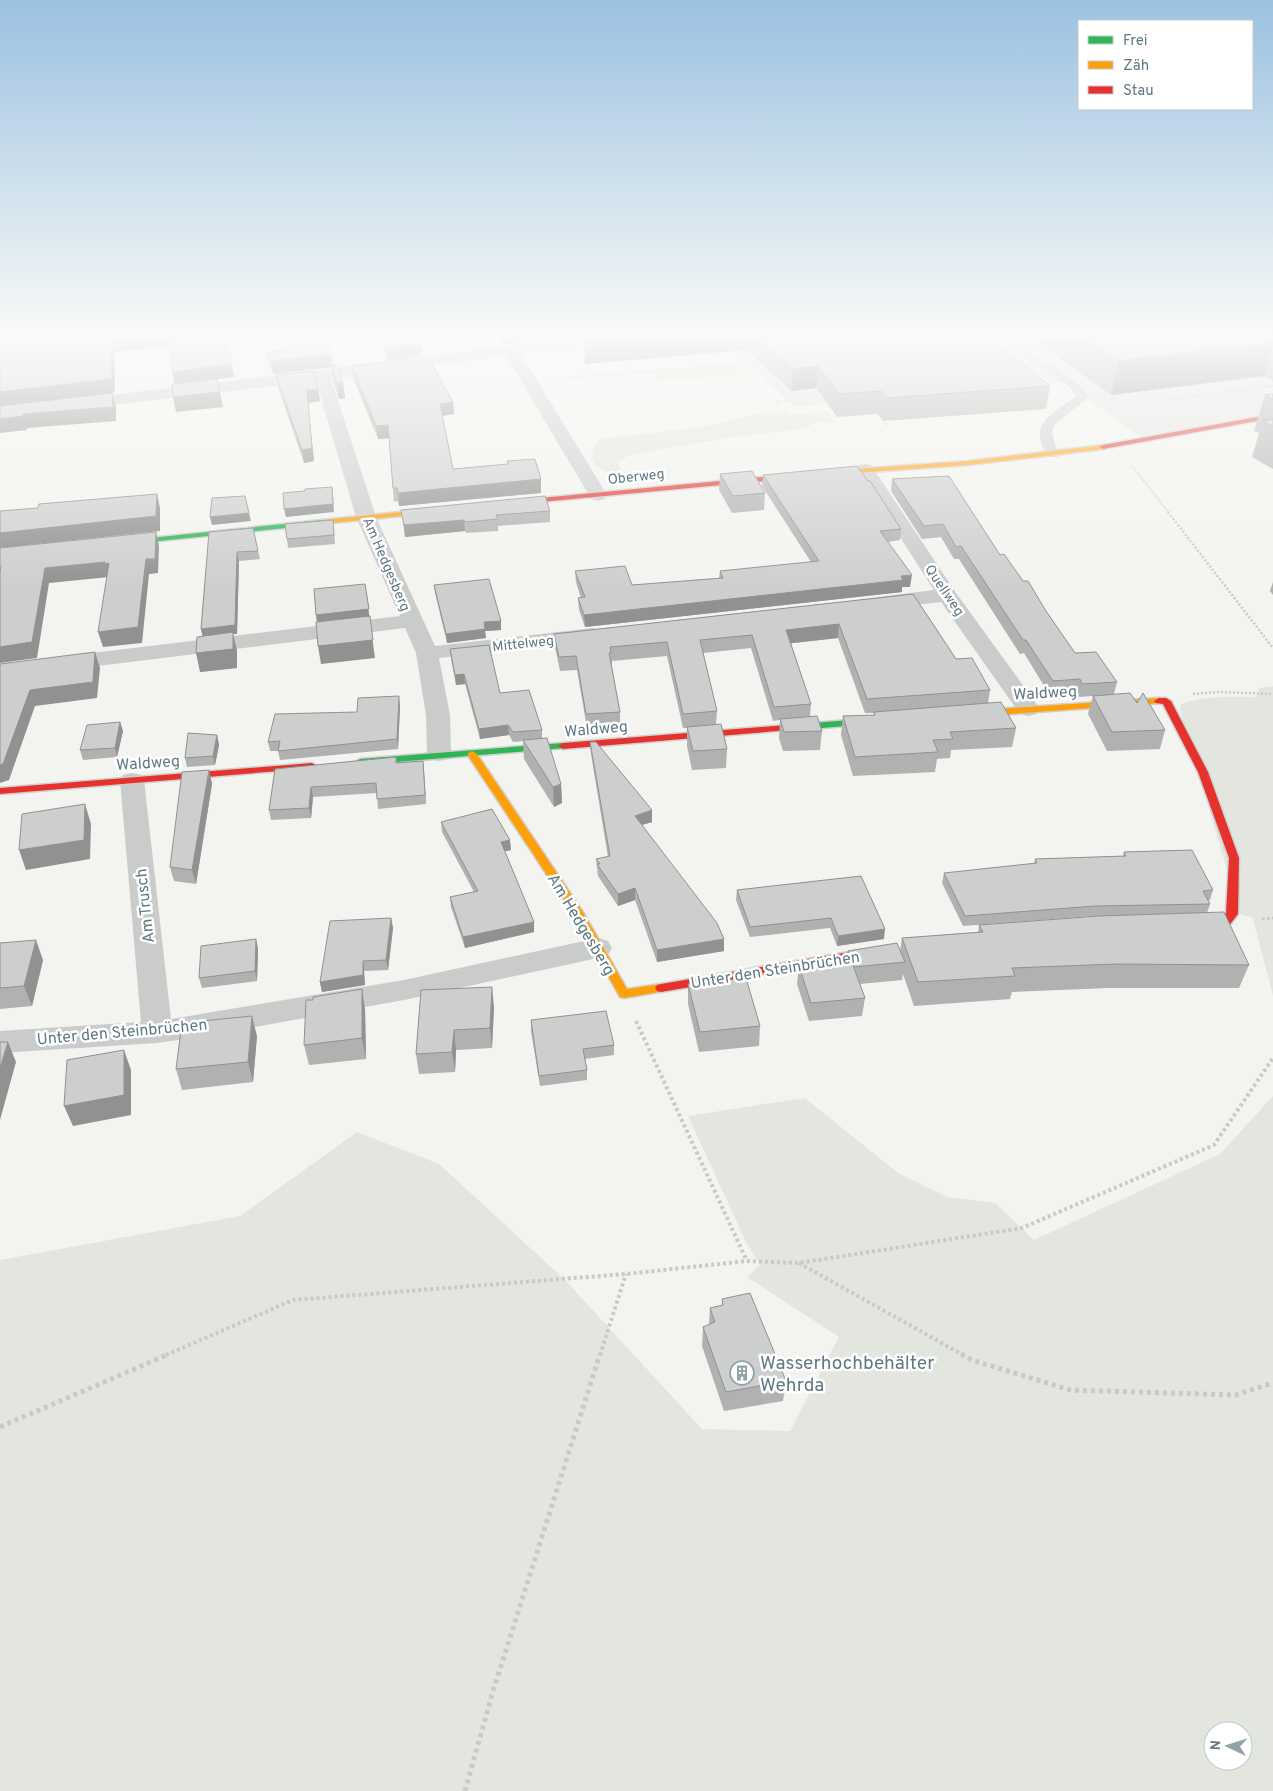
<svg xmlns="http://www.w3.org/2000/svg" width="1273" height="1791" viewBox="0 0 1273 1791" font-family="Overpass,sans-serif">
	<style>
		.built { fill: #e3e4e3 }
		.green { fill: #e3e6de; fill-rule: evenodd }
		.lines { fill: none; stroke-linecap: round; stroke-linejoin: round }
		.fast-casing { stroke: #cfd1d0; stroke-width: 3 }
		.slow-casing { stroke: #cfd1d0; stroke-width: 3 }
		.jam-casing { stroke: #cfd1d0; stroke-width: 3 }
		.path-far4 { stroke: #c8c9ca; stroke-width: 2; stroke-dasharray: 1 1; stroke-linecap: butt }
		.path-far3 { stroke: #c8c9ca; stroke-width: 2.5; stroke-dasharray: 2 2; stroke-linecap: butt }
		.path-far2 { stroke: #c8c9ca; stroke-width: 3; stroke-dasharray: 2.5 2.5; stroke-linecap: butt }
		.path-far1 { stroke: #c8c9ca; stroke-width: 4; stroke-dasharray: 3 3; stroke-linecap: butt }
		.path { stroke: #c8c9ca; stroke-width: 5; stroke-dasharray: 4 4; stroke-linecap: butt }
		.lane { fill: #cacccc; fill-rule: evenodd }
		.street { fill: #cacccc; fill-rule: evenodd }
		.fast { fill: #30b455; fill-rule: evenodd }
		.slow { fill: #ff9f0a; fill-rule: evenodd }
		.jam { fill: #e5322d; fill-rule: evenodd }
		.wall { fill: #b0b2b1 }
		.shaded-wall { fill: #909190 }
		.building { fill: #cdcfce; stroke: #909190 }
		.labels { text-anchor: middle; stroke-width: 5; stroke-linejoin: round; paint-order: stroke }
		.far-street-label { font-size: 14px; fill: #607983; stroke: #fff }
		.street-label { font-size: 16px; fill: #607983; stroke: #fff }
		.near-poi-label { font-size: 19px; fill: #607983; stroke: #fff; text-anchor: start }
	</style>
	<rect width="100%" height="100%" fill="#f3f3f0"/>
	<!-- built -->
	<path class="built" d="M1273 338V413L1144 439 1064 382 794 407 721 339Z"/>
	<!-- green -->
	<path class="green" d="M735 365 747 374 658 382 652 371Z
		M784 411 789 415 827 411 836 423H812L808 428 803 429 733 437 630 455 617 462 620 469 615 473C592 470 585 457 600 439L703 427 754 414Z
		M1273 686V996L1253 918 1240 914 1180 710 1181 704C1205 695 1230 697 1256 697L1259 688Z
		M1273 1096V1791H0V1260L240 1216 357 1132 439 1164 565 1280 702 1429 790 1431 839 1337 747 1277 760 1265 746 1242 688 1116 805 1098 898 1173 947 1197 995 1203 1034 1240 1220 1154ZM1213 1731H1243V1761H1213Z"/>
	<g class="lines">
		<!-- fast casing -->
		<g class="fast-casing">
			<path id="fast" d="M322 520H325V524L121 545 117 543 121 541Z
				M878 718 881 719 883 721 881 723 811 729 806 726 811 723Z
				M563 743 566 744 568 746 566 748 360 765 355 762 360 759Z"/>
		</g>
		<!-- slow casing -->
		<g class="slow-casing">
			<path id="slow" d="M1103 445 1107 447 1106 449 968 465 826 475 822 473 826 471 968 461Z
				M439 508 443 510 442 512 322 524 318 522 322 520Z
				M1159 698 1162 699V703L968 717 963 714 968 711Z
				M472 751 477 754 583 912 627 989 661 984 665 985 667 988 665 991 624 998 620 997 574 916 467 754Z"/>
		</g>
		<!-- jam casing -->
		<g class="jam-casing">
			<path id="jam" d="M1273 414V418L1103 449 1099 447 1103 445Z
				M826 471H829V475L509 505 505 503 509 501Z
				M1166 698 1171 701 1208 772 1239 858 1238 914 1228 927 1224 928 1194 930 1188 926 1194 922 1221 920 1226 913 1229 858 1198 772 1163 704 1156 703 1154 701 1159 698Z
				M811 723 814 724 816 726 814 728 563 749 558 746 563 743Z
				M312 763 317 766 316 768 0 794V788Z
				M885 946 891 950 889 953 661 992 657 991 655 988 657 985 661 984Z"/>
		</g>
		<!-- path-far4 -->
		<path class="path-far4" d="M763 362 789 401 776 402 779 408
			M556 379 763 362
			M1254 384 1257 386H1272
			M1169 399 1273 386
			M875 411 888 426
			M1132 466 1169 513"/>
		<!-- path-far3 -->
		<path class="path-far3" d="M1168 512 1273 648
			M1193 694 1218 692 1273 694"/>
		<!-- path-far2 -->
		<path class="path-far2" d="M1262 919 1273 918"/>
		<!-- path-far1 -->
		<path class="path-far1" d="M636 1021 747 1261
			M799 1263 963 1355
			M166 1355 293 1300 626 1274 747 1261 799 1263 1022 1228 1214 1145 1273 1058
			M600 1355 626 1274"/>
		<!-- path -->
		<path class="path" d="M961 1354 972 1360 1070 1390 1235 1395 1273 1383
			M0 1427 169 1354
			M465 1791 493 1691 600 1354"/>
		<!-- lane -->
		<path class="lane" d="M996 338H1009L1077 383 1089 397 1054 425 1052 432 1054 441 1059 454 1058 457H1048C1026 422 1053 415 1076 396L1069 387Z"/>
		<!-- street -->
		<path class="street" d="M568 338H614L607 343 521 354 607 495 605 499 598 501 591 499 589 495 506 356 331 379 376 517 435 646 593 628 601 630 604 635 601 640 593 642 439 658 450 715 451 754 448 759 439 761 430 759 427 754 426 715 416 653 405 628 0 678V664L400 616 356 517 316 381 0 418V408L322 370Z
			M865 464 871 465 956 593 1040 709 1036 714 1028 716 1020 714 941 602 879 609 872 607 869 603 872 599 879 597 934 590 856 469 859 465Z
			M132 773 141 775 144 780 171 1019 404 980 598 938 608 941 612 948 608 955 598 958 404 1000 205 1036 157 1043 0 1053V1031L141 1022 120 780 123 775Z"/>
		<!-- fast -->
		<use href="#fast" class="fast"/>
		<!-- slow -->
		<use href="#slow" class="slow"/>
		<!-- jam -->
		<use href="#jam" class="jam"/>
	</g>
	<!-- wall -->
	<path class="wall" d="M287 338H325L331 354 333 365 343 383 345 398 339 399 333 381 332 367 273 374 269 364 267 352 291 349Z
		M379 338H419L421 343 422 355 388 360Z
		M498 338H530V341L501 344Z
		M590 338H812L821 346 1050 386 1046 409 884 421 878 414 837 417 816 388 792 391 747 350 585 364Z
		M1032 338H1273V381L1264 376 1111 395Z
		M352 366 453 402 454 414 442 416 453 469 507 464V461L541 479V493L399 506 398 501 394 502 389 438 378 439 353 378Z
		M276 375 318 389 320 401 308 403 314 461 304 463 278 387Z
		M1273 394V469L1252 457 1259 433 1254 431 1265 395Z
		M720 474 765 493 764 510 732 513 719 490Z
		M763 475 901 529 900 540 888 542 910 587H902V592L585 627 579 610 578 598H581L576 582 575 571 632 585 719 578 720 571 811 562 762 486Z
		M892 479 1000 555 1023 581 1046 611 1075 653 1117 682 1114 694 1137 703 1165 730 1160 749 1107 751 1088 714 1093 696 1079 697 1077 692 1049 694 1024 653 1020 654 959 559H954L941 537 922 539 891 491Z
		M401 510 550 511V522L498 526V531L466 533 465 531 405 537Z
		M334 528 335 544 288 548 287 539Z
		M209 532 258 551 260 559 239 561 237 634H233L237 651V668L200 672 203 636 201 629Z
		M1273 582V595L1270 591Z
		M434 585 501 630 485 631 486 638 447 643 435 593Z
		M913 594 956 659 990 690 988 703 1016 728 1012 747 951 750 950 758 937 759 935 772 853 776 841 735 843 716 874 715V713H865L838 638 791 643 811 704 810 717 822 731 820 750 783 751 779 738 780 720 773 721 751 648 703 653 717 711 716 724 727 749 726 768 692 770 687 746V728H683L667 656 612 661V667L620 712V726L587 728 577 670 560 671 555 647 554 634Z
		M450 649 542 730V738L561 784 562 803 554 807 524 759 523 741 513 742 509 735 480 739 465 684 456 685 451 659Z
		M400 706 398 749 280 760 278 751H270L268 742 357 712Z
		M120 722 123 731 117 757 83 760 80 750Z
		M217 735 219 745 215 765 187 767 185 758Z
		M590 742 652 822 642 825 724 951 657 962 635 900 618 906 598 876 596 859 608 857 591 754Z
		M396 757 397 763 423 761 426 804 378 809 377 793 313 797 311 818 271 820 269 810 275 769Z
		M209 770 212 784 196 884 174 881 170 867Z
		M441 822 511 850 505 851 534 922V932L465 948 451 907 450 897 474 892 442 832Z
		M1124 852 1213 890 1210 900H1208L1210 904 1207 913 1249 965 1239 988H1109L1012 992 1010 999 914 1006 903 974 902 980 860 984 865 998 862 1016 809 1021 797 984 799 966 846 961 848 951H900L902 938 978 932 979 925 1125 916H1092L963 926 942 883 944 873 1034 864 1035 859 1123 856Z
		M861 876 884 939 837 946 830 928 750 937 736 900 737 890Z
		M391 918 393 928 388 970 364 971 365 985 322 992 320 982Z
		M256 939 258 949 257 981 202 988 199 978Z
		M0 943 43 960 32 1006 0 1009Z
		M688 984 760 1026 759 1046 699 1052 688 1004Z
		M421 990 494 1007 492 1048 456 1050 455 1072 419 1074 416 1054Z
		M365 1009 366 1059 309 1065 304 1045Z
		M531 1020 614 1045V1055L585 1059 587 1070V1080L540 1086 531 1031Z
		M257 1036 253 1082 182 1090 176 1069Z
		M722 1299 786 1381 783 1401 724 1411 702 1346 703 1327 709 1324 710 1308 722 1305Z"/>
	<!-- shaded-wall -->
	<path class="shaded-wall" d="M117 338H172L173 346 114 352 115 392 112 393 116 406V421L27 428V430L0 433V392L111 339Z
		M501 338H530V341L501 344Z
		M625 338H748L747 350 585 364 584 342Z
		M1273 342V345L1264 376 1111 395 1119 361Z
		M421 343 422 355 388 360 387 347Z
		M331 354 333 367 273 374 271 361Z
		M232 364 234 377 175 385 172 372Z
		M818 366 816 388 792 391 793 369Z
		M337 383H343L345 398 339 399Z
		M318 389 320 401 308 403 314 461 304 463 302 450 307 390Z
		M220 392 223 407 176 412 173 397Z
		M453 402 454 414 441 416 440 404Z
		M388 425 390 438 378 439 376 426Z
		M541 479V493L399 506 398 493Z
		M332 487 333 495 334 512 286 517 284 509Z
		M157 494 160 508V531L0 548V533Z
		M249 513 251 521 212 525 210 517Z
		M464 520 465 531 405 537 404 525Z
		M156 532 159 546 158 573 149 574 142 643 103 647 98 632 146 559Z
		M237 552 239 561 237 634H233L237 651V668L200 672 196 653 203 638 201 629Z
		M105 562 109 563V577L49 583 37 658 0 663V647L45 568Z
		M912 575 910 587H902V592L585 627 584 615Z
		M365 584 375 658 321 664 318 646 317 624 316 615Z
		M501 621V630L485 631 486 638 447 643 446 634 484 622Z
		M839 624 838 638 785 644 786 630Z
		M95 652 100 668 97 698 35 706 9 780 0 783V765L30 690Z
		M464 674 465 684 456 685 455 675Z
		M399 696 400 706 398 749 397 739Z
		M120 722 123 731 117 757 115 748Z
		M508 725 509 735 480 739 479 729Z
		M217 735 219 745 215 765 213 756Z
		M423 761 424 770 426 804 425 795Z
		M209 770 212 784 196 884 192 870Z
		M561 784 562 803 554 807 553 787Z
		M311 787 313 797 311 818 309 808Z
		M85 804 91 824 90 859 26 870 19 850Z
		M652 810V822L635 827V816Z
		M510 840 511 850 502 852 501 842Z
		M635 888V900L618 906V894Z
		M391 918 393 928 388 970 386 960Z
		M534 922V932L465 948 463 937Z
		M885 929 884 939 837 946 838 936Z
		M256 939 258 949 257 981 255 971Z
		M724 939V951L657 962V950Z
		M36 940 43 960 32 1006 24 986Z
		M363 961 364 971 365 985 322 992 320 982Z
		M492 987 494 1007 492 1048 490 1028Z
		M362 989 365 1009 366 1059 362 1038Z
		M252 1016 257 1036 253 1082 248 1062Z
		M454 1030 456 1050 455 1072 452 1052Z
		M8 1042 16 1062 0 1120V1068Z
		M124 1050 131 1070V1115L73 1126 64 1106Z"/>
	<!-- building -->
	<path class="building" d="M0 338H117L111 339 112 379 0 392Z
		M171 338H225L232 364 172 372Z
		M289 338H325L331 354 271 361 267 352 293 349Z
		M383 338H419L421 343 387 347Z
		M590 338H625L584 342Z
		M759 338H812L821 346 890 338H990L1050 386 887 398 881 391 839 394 818 366 793 369Z
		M1086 338H1273V342L1119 361Z
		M427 356 453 402 440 404 453 469 508 464 507 461 535 459 541 479 398 493 397 488H393L388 425 376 426 352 366Z
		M336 365 343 383H337L331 366Z
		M313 371 318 389 307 390 312 448 302 450 276 375Z
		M217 379 220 392 173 397 172 384Z
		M112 393 113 407 23 414V416L0 419V406Z
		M1273 394V400L1265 395Z
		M1273 419V427L1263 421Z
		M857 466 868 481H870L901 529 880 531 912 575 901 576 903 580 584 615 578 598 585 597 575 571 625 566 632 585 723 578 720 571 819 561 763 475Z
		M752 471 765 493 733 496 720 474Z
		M949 476 1000 555 1004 554 1023 581H1028L1046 611 1075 653 1096 652 1117 682 1082 684 1080 679 1053 681 1026 640H1023L961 546 956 547 943 524 924 526 892 479Z
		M332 487 333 504 284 509 283 493 305 491V489Z
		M157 494 156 516 0 533V511L38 508 39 504Z
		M245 496 249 513 210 517 212 498Z
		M545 496 550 511 496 515 498 519 465 522 464 520 404 525 401 510Z
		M333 520 334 535 287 539 285 524Z
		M253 528 258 551 237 552 235 625 201 629 209 532Z
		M156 532 155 559H146L138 627 98 632 109 563 105 564V562L45 568 32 642 0 647V572L1 566H0V548Z
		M489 579 501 621 484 622 485 629 446 634 434 585Z
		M365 584 369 609 316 615 314 589Z
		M913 594 956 659 972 658 990 690 867 699 839 624 786 630 811 704 774 707 752 635 700 640 717 711 683 714 667 642 610 647 611 653H609L620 712 586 714 576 656 559 657 554 634Z
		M370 616 373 640 318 646 316 622Z
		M233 632V649L196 653 197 637Z
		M489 645 500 693 529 690 542 730 513 732 508 725 479 729 464 674 455 675 450 649Z
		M95 652 93 682 30 690 3 764 0 765V664Z
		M1130 693 1137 703 1143 693 1165 730 1112 732 1093 696Z
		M399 696 397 739 278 751 280 741 268 742 275 714 357 712 358 698Z
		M1001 702 1016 728 950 732 953 739 933 740 938 752 855 757 843 716 875 715 874 712Z
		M817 716 822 731 784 732 780 719Z
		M120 722 115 748 80 750 87 725Z
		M721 724 727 749 693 751 687 727Z
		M188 733 217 735 213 756 185 758Z
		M547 738 561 784 553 787 523 740Z
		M590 742H596L652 810 635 816 717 923 724 939 657 950 635 888 618 894 597 864H600L596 859 610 856Z
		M396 757V763L423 761 425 795 377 799 376 783 311 787 309 808 269 810 275 769Z
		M209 770 192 870 170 867 182 772Z
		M85 804 84 840 19 850 22 814Z
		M492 809 510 840 501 842 534 922 463 937 450 897 478 891 441 822Z
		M1192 850 1213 890 1203 891 1210 904 1095 906 965 916 944 873 1037 863 1035 859 1126 856 1124 852Z
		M861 876 885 929 838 936 831 918 750 927 737 890Z
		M1224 912 1249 965 1116 964 1012 968 1015 976 918 982 902 938 983 932 979 925 1099 916Z
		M391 918 386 960 363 961V975L320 982 330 921Z
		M256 939 255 971 199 978 201 946Z
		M36 940 24 986 0 988V943Z
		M897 943 905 962 854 967 848 951Z
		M851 960 865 998 811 1003 799 966Z
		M746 978 760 1026 700 1032 688 984Z
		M492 987 490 1028 454 1030 452 1052 416 1054 421 990Z
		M362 989V1038L304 1045 306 1000H313V997Z
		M606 1011 614 1045 583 1049 587 1070 539 1076 531 1020Z
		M252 1016 248 1062 176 1069 182 1023Z
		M0 1042H8L0 1068Z
		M124 1050V1095L64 1106 67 1060Z
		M750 1293 786 1381 726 1392 703 1327 715 1322 710 1308 723 1305 722 1299Z"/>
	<!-- sky -->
	<linearGradient id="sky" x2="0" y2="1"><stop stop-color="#9bc1e0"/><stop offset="0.57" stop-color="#fafaf8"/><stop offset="1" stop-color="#fafaf8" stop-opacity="0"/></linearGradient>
	<rect width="1273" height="589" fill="url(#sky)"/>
	<!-- icons -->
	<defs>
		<g id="building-ring" transform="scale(1.25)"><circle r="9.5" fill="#fff" stroke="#93a4a9" stroke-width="1.5"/><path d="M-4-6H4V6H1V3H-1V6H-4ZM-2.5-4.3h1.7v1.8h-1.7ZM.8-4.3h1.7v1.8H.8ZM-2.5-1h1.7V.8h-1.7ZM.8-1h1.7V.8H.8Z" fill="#93a4a9"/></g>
	</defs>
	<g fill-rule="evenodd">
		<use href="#building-ring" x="742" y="1373"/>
	</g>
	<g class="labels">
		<!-- far-street labels -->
		<g class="far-street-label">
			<text transform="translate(636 476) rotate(-6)" y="5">Oberweg</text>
			<text transform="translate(387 564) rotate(67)" y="5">Am Hedgesberg</text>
			<text transform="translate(945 590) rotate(56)" y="5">Quellweg</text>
			<text transform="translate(523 643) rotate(-6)" y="5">Mittelweg</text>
		</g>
		<!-- street labels -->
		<g class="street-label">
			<text transform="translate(1045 692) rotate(-3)" y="6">Waldweg</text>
			<text transform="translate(596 728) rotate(-5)" y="6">Waldweg</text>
			<text transform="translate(148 762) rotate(-4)" y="6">Waldweg</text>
			<text transform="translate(144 906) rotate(-96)" y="6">Am Trusch</text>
			<text transform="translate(582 924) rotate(59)" y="6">Am Hedgesberg</text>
			<text transform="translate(775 969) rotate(-9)" y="6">Unter den Steinbrüchen</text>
			<text transform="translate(122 1031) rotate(-5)" y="6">Unter den Steinbrüchen</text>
		</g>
		<!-- near-poi labels -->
		<g class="near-poi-label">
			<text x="760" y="1369">Wasserhochbehälter<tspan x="760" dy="22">Wehrda</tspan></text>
		</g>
	</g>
	<!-- legend -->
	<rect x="1078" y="20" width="175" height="90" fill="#ffffff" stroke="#bfc9cd"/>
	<rect x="1088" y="36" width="25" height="8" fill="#30b455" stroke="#bfc9cd"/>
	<text x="1123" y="45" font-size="15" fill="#607983">Frei</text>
	<rect x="1088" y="61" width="25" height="8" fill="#ff9f0a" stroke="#bfc9cd"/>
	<text x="1123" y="70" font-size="15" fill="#607983">Zäh</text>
	<rect x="1088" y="86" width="25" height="8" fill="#e5322d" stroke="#bfc9cd"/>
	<text x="1123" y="95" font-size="15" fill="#607983">Stau</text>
	<!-- north arrow -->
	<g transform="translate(1228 1746) rotate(274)"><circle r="24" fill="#ffffff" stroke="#bfc9cd"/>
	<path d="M0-4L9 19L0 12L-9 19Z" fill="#93a4a9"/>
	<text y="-8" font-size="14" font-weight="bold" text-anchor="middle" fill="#607983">N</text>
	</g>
</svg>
